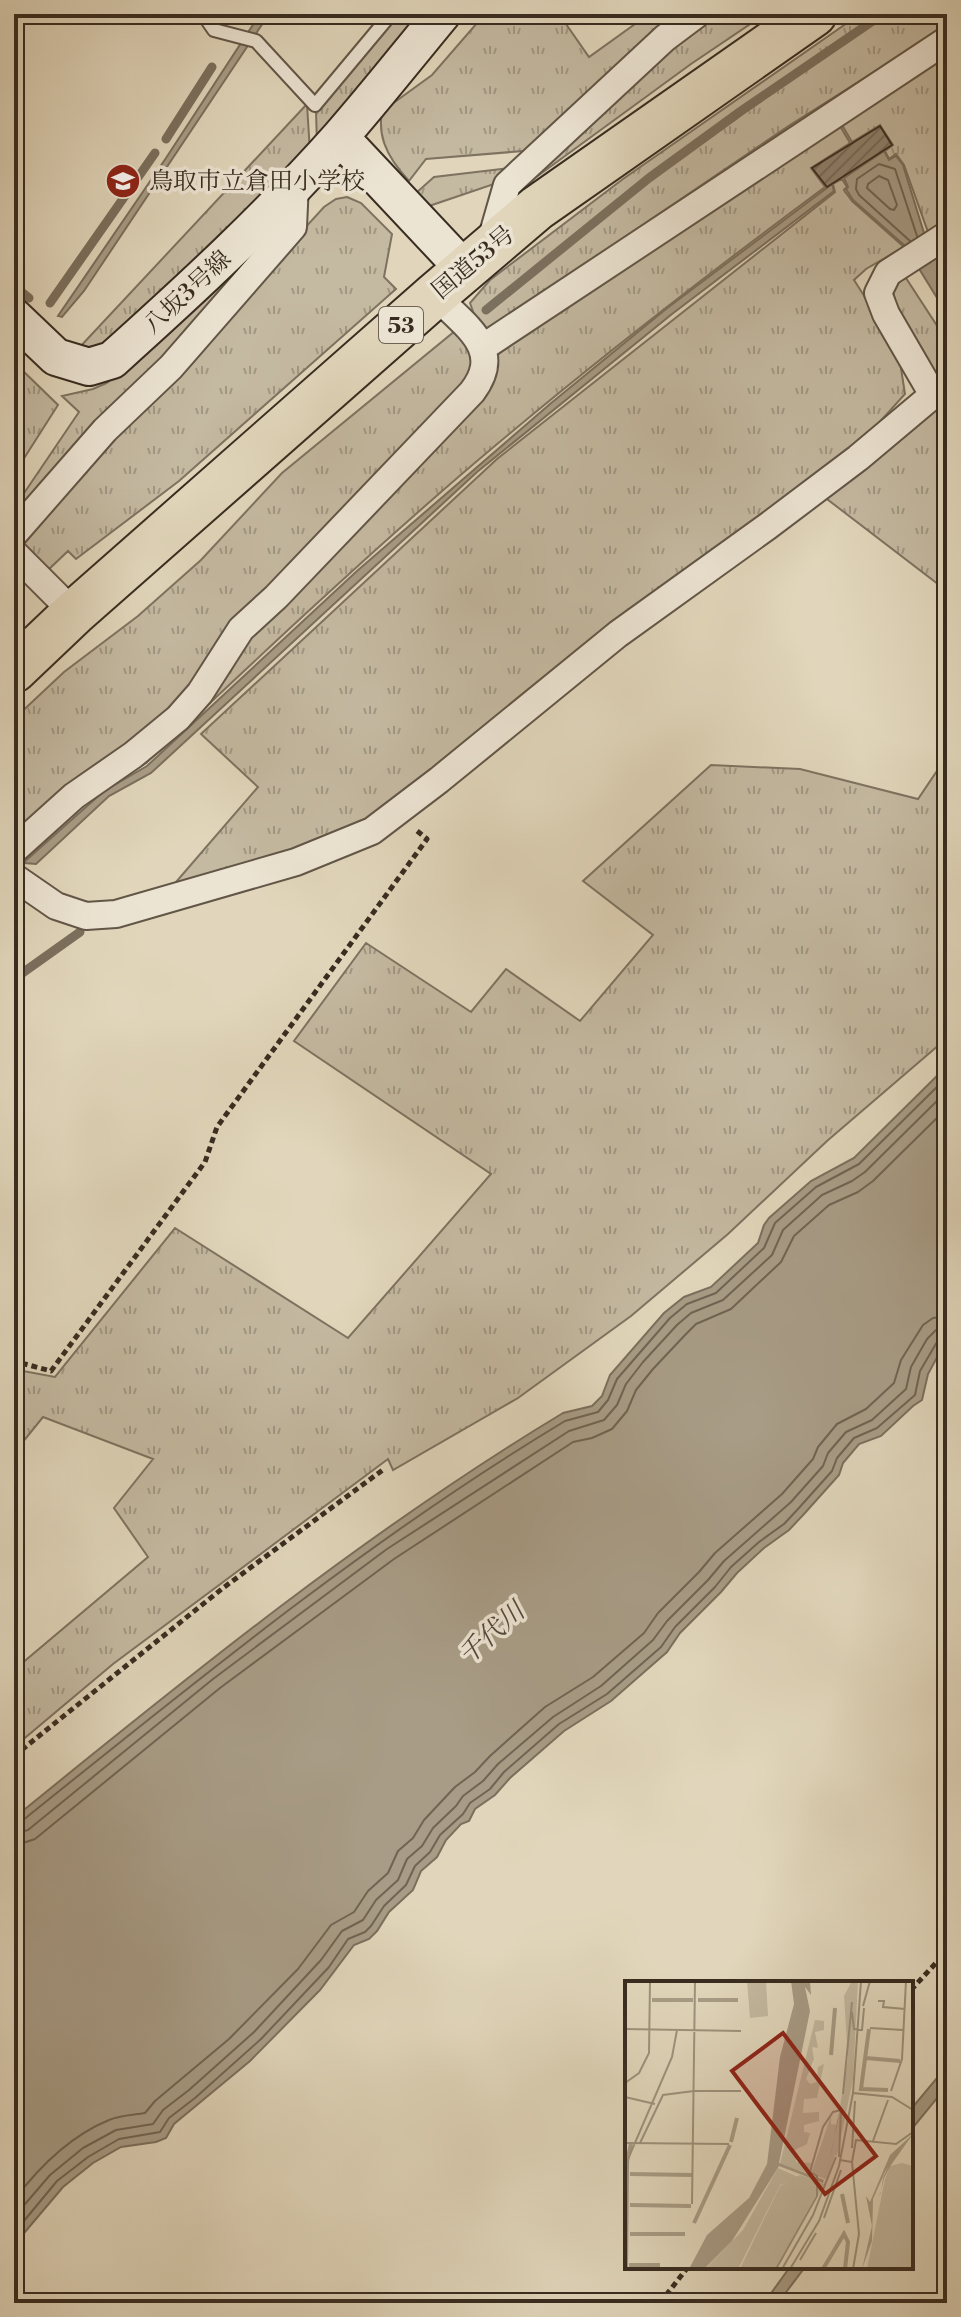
<svg xmlns="http://www.w3.org/2000/svg" width="961" height="2317" viewBox="0 0 961 2317" font-family="'Libre Bodoni','Noto Serif JP',serif">
	<style>
		.grass { fill: url(#grass-tufts); stroke: #7e7260; stroke-width: 2 }
		.water { fill: #a89c86; stroke: #7b6f5d; stroke-width: 2 }
		.lines { fill: none; stroke-linecap: round; stroke-linejoin: round }
		.shore { stroke: #706453; stroke-width: 2 }
		.stream { stroke: #7b6f5d; stroke-width: 9 }
		.building { fill: url(#building-hatch); stroke: #382c20; stroke-width: 2 }
		.lane-casing { stroke: #625647; stroke-width: 16 }
		.street-casing { stroke: #625647; stroke-width: 30 }
		.secondary-casing { stroke: #382c20; stroke-width: 40 }
		.highway-casing { stroke: #382c20; stroke-width: 48 }
		.path { stroke: #382c20; stroke-width: 5; stroke-dasharray: 6 4; stroke-linecap: butt }
		.lane { stroke: #ece4d3; stroke-width: 12 }
		.street { stroke: #ece4d3; stroke-width: 26 }
		.secondary { stroke: #ece4d3; stroke-width: 36 }
		.highway { stroke: #e1d6bb; stroke-width: 44 }
		.labels { text-anchor: middle; stroke-width: 7; stroke-linejoin: round; paint-order: stroke }
		.shield { fill: #ece4d3; stroke: #6e6356; stroke-width: 2 }
		.shield-label { font-size: 22px; font-weight: bold; fill: #382c20 }
		.poi-label { font-size: 24px; fill: #382c20; stroke: #ece4d3; text-anchor: start }
		.street-label { font-size: 24px; fill: #382c20; stroke: #ece4d3 }
		.water-label { font-size: 26px; font-style: italic; fill: #54483a; stroke: #ece4d3 }
		.inset-river { fill: none; stroke: #a89c86; stroke-width: 4 }
		.inset-road { fill: none; stroke: #9d927d; stroke-width: 2 }
		.view { fill: #8f2418; fill-opacity: 0.15; stroke: #8f2418; stroke-width: 4 }
		.inset-edge { fill: none; stroke: #382c20; stroke-width: 4 }
	</style>
	<defs>
		<pattern id="grass-tufts" width="24" height="20" patternUnits="userSpaceOnUse" patternTransform="scale(2)"><rect width="24" height="20" fill="#c4b9a1"/><path d="M3 7l-1-3M5 7V3M7 7l1-3M15 17l-1-3M17 17v-4M19 17l1-3" fill="none" stroke="#a09783"/></pattern>
		<pattern id="building-hatch" width="6" height="6" patternUnits="userSpaceOnUse" patternTransform="scale(2)"><rect width="6" height="6" fill="#908471"/><path d="M-1 1l2-2M0 6l6-6M5 7l2-2" fill="none" stroke="#776c5c"/></pattern>
	</defs>
	<rect width="100%" height="100%" fill="#e1d6bb"/>
	<filter id="stains"><feTurbulence type="fractalNoise" baseFrequency=".0025" numOctaves="4"/><feColorMatrix values="0 0 0 0 .2 0 0 0 0 .09 0 0 0 0 .02 0 0 0 .5 -.17"/></filter>
	<radialGradient id="worn" r=".72"><stop offset=".6" stop-color="#630" stop-opacity="0"/><stop offset="1" stop-color="#630" stop-opacity=".3"/></radialGradient>
	<!-- grass -->
	<path class="grass" d="M396 14H420L317 145 316 111 319 110Z
		M481 14H559L589 57 649 14H675L536 150 426 159 409 181C386 156 374 133 385 99L392 104 432 75 478 22Z
		M711 14H765L691 64 513 194 695 25Z
		M860 14H947V26L790 125 491 328H483L476 320 470 303 490 280 623 179Z
		M947 54V220L928 232 904 165 896 154 889 159 885 151 893 145 880 125 852 142 842 125Z
		M307 104 310 152 266 196 105 344 78 349Z
		M840 126 850 143 811 168 825 187C693 285 564 385 441 492 340 580 243 672 146 763L97 793 15 868 14 860 255 629 494 376 497 356 508 343Z
		M510 168 503 181 429 206 415 194 434 177Z
		M842 179 847 187 844 190 852 201 904 247 866 269 854 280 898 349 905 394 868 435 599 635 361 825 263 864 170 889 258 787 201 734 497 459 835 192 833 184Z
		M347 197 361 203 392 234 384 277 396 289 179 481 76 559 68 551 46 572 18 542 324 207 336 199Z
		M278 232 170 352 103 413 14 521V508L79 412 62 396 93 389 107 383Z
		M904 275 947 341V591L823 496 943 398 898 316 893 291Z
		M455 331 471 349 475 374 204 680 14 836V719L64 672 138 616 201 560 282 473Z
		M19 367 58 405 14 474V393L20 383 14 374Z
		M947 756V1038L827 1141 728 1234 631 1316 518 1398 393 1470 388 1459 113 1664 14 1747V1670L148 1557 114 1508 153 1459 43 1417 14 1453V1373L18 1370 55 1377 175 1228 348 1338 491 1174 294 1041 366 943 471 1012 506 969 580 1021 653 935 583 881 711 765 800 769 918 799Z"/>
	<!-- water -->
	<path class="water" d="M260 14H269L84 291 62 317 58 316 166 158Z
		M884 151 889 160 896 156 903 165 924 233 947 263V314L905 246 853 200 846 189 848 187 844 178Z
		M832 184 834 191 672 314 477 472 151 773 109 796 36 864 23 863 104 791 147 766 357 571 550 404 666 309Z
		M947 1066V1339L928 1374 922 1400 913 1406 881 1436 859 1444 843 1463 839 1475 804 1514 789 1530 764 1548 737 1573 721 1592 680 1633 667 1652 611 1701 564 1731 510 1778 495 1795 475 1809 469 1821 461 1824 446 1840 437 1857 421 1871 413 1890 389 1912 377 1931 369 1939 354 1945 320 1990 250 2061 174 2124 166 2138 156 2142 121 2147 93 2163 63 2187 14 2245V1818C191 1674 367 1531 563 1413L592 1406 602 1396 610 1375 664 1313 684 1297 711 1287 758 1243 764 1225 769 1218 811 1181 854 1158Z
		M947 2066V2086L911 2130V2109Z
		M790 2267H805L778 2303H764Z"/>
	<g class="lines">
		<!-- shore -->
		<path class="shore" d="M879 176 888 180 897 205 894 210 890 209 867 188 868 184Z
			M910 241 859 195 856 189 857 179 879 164 895 169 917 236
			M14 1823 22 1821C197 1680 372 1537 565 1421L598 1412 608 1400 617 1379 670 1318 687 1304 716 1293 764 1248 775 1223 816 1187 859 1164 947 1077
			M14 1834 28 1830 213 1679 387 1549 569 1431 604 1420 617 1405 626 1384 643 1362 677 1325 691 1313 723 1300 772 1255 783 1230 822 1195 852 1181 865 1172 947 1091
			M14 1846 35 1839 220 1688 394 1559 573 1442 592 1438 612 1429 627 1411 636 1390 653 1369 686 1334 696 1324 731 1309 781 1262 794 1236 829 1205 858 1192 873 1181 947 1108
			M14 2200C39 2167 70 2136 109 2120 120 2115 134 2115 145 2113L155 2101 229 2039 298 1969 331 1925 354 1912 368 1891 388 1873 398 1851 413 1838 424 1820 455 1787 475 1772 490 1756 545 1707 593 1677 644 1633 658 1613 699 1572 715 1553 782 1494 813 1459 818 1447 837 1424 866 1409 894 1383 901 1360 923 1325 933 1318 947 1316
			M14 2217 50 2175 83 2148 116 2130 153 2124 163 2110 189 2090 254 2032 321 1960 342 1931 363 1920 376 1900 398 1880 407 1859 422 1846 433 1828 456 1806 463 1796 483 1781 498 1764 553 1717 601 1686 653 1640 667 1621 708 1580 724 1561 791 1502 823 1466 828 1453 846 1432 872 1420 906 1389 911 1367 927 1339 936 1330 947 1328
			M14 2233 57 2181 88 2157 119 2139 160 2132 169 2118 195 2098 261 2039 329 1967 348 1939 365 1932 371 1926 384 1906 406 1885 415 1866 430 1852 440 1835 463 1814 470 1803 490 1789 504 1772 559 1724 607 1694 661 1647 675 1627 715 1587 731 1567 759 1542 784 1524 798 1509 832 1471 837 1458 854 1438 877 1428 915 1395 920 1371 937 1342 947 1338"/>
		<!-- stream -->
		<path class="stream" d="M247 15 248 14
			M166 139 212 67
			M14 286 29 298
			M50 303 155 153
			M486 310 649 178 741 111 883 14
			M14 979 80 932"/>
	</g>
	<!-- building -->
	<path class="building" d="M880 126 892 145 827 187 812 168Z"/>
	<g class="lines">
		<!-- lane casing -->
		<g class="lane-casing">
			<path id="lane" d="M203 14 214 30 256 41 315 105 391 14"/>
		</g>
		<!-- street casing -->
		<g class="street-casing">
			<path id="street" d="M490 244 507 185 665 38 697 14
				M482 348 947 40
				M14 534 105 430 171 367 293 227 295 184
				M14 553 74 613
				M14 850 74 796 133 755 178 718 200 693 241 629 276 597 472 392C505 349 465 326 435 295
				M14 877 56 906 86 916 116 914 296 862 372 831 439 780 618 634 768 526 858 458 933 395 886 314 878 293 888 273 947 235"/>
		</g>
		<!-- secondary casing -->
		<g class="secondary-casing">
			<path id="secondary" d="M340 137 465 270
				M14 317 56 357 89 367 112 360C191 289 269 217 340 137 375 97 408 55 442 14"/>
		</g>
		<!-- highway casing -->
		<g class="highway-casing">
			<path id="highway" d="M14 670 74 613 435 295 537 208 814 14"/>
		</g>
		<!-- path -->
		<path class="path" d="M14 1369 21 1363 51 1371 205 1162 217 1127 427 839 416 830
			M14 1756 223 1588 384 1469
			M911 1990 947 1951
			M660 2303 688 2267"/>
		<!-- lane -->
		<use href="#lane" class="lane"/>
		<!-- street -->
		<use href="#street" class="street"/>
		<!-- secondary -->
		<use href="#secondary" class="secondary"/>
		<!-- highway -->
		<use href="#highway" class="highway"/>
	</g>
	<!-- icons -->
	<defs>
		<g id="school-disc" transform="scale(1.8)"><circle r="9.5" fill="#8f2418" stroke="#ece4d3"/><path d="M0-5L7-2L0 1L-7-2ZM-4 1L0 2.5L4 1V4Q0 6-4 4Z" fill="#fff"/></g>
	</defs>
	<g fill-rule="evenodd">
		<use href="#school-disc" x="123" y="181"/>
	</g>
	<g class="labels">
		<!-- shield labels -->
		<rect class="shield" x="379" y="307" width="44" height="36" rx="6"/>
		<g class="shield-label">
			<text x="401" y="333">53</text>
		</g>
		<!-- poi labels -->
		<g class="poi-label">
			<text x="149" y="189">鳥取市立倉田小学校</text>
		</g>
		<!-- street labels -->
		<g class="street-label">
			<text transform="translate(473 262) rotate(-40)" y="8">国道53号</text>
			<text transform="translate(187 292) rotate(-43)" y="8">八坂3号線</text>
		</g>
		<!-- water labels -->
		<g class="water-label">
			<text transform="translate(491 1633) rotate(-42)" y="9">千代川</text>
		</g>
	</g>
	<!-- overview -->
	<g transform="translate(625 1981)">
		<rect width="288" height="288" fill="#e1d6bb"/>
		<path d="M122 0H141L143 35 125 37ZM227 0H233L228 98 212 175 210 174 204 194 193 215 192 200 199 203 201 198 155 183 190 39 199 40V49L190 51 193 67 187 66 189 78 181 98 185 103 192 101 193 86 199 83 192 117 179 118 178 132 194 131V140L179 144V151L185 152 182 163 170 169 171 181 187 182V190L206 135V143L212 144 223 77 219 15ZM153 187 175 197 155 204 113 288H80L118 249Z" fill="#c4b9a1"/>
		<path d="M277 182 288 185V288H242L260 198 265 185Z" fill="#c4b9a1"/>
		<path d="M175 194 191 199V214L150 288H115L155 205Z" fill="#c4b9a1"/>
		<path d="M166 0H185L186 14 180 6 185 30 154 182 199 199 207 169 212 140 215 130 205 176 198 202 154 185 107 260 79 288H64L82 254 124 217 142 183 155 76 169 23ZM288 153 266 184 259 197 256 211 253 215 256 212 258 197 263 186 260 191 248 218 247 260 237 288 247 245 241 215 245 221 265 174Z" fill="#a89c86"/>
		<path class="inset-river" d="M27 19H68M73 19H113M244 48 236 108 263 109M206 74 210 27M241 77 275 80M106 161 112 137M0 189 6 163M5 193 67 194M217 213 223 242M5 224 66 225M69 242 105 164M5 253H60M4 284H35M198 288 219 253 223 261 220 288"/>
		<path class="inset-road" d="M253 20H259L258 26 280 28M238 25 245 0M227 31 229 48 237 49 239 27M245 47 278 49M0 48 116 50M0 102 14 92 24 72 25 0M69 110H116M266 110 277 78 281 0M228 112 267 116 288 129M218 113 227 21M0 116 30 123M248 160 263 119M0 162 104 163M15 162 38 114 69 110M227 167 230 120M214 176 216 129M215 179 227 181 234 253 228 288M227 181 231 159 271 163 288 151M67 223 70 0M199 237 216 189M175 279 191 252M2 288 3 178 47 76 52 49M151 288 192 215V195L185 191 198 146 208 131 216 129M157 288 188 234 211 176M165 288 194 240 214 185 228 112 236 0"/>
		<path class="view" d="M158 52 251 175 200 213 107 90Z"/>
		<rect width="288" height="288" class="inset-edge"/>
	</g>
	<!-- margin -->
	<rect width="961" height="2317" fill="none" stroke="#e1d6bb" stroke-width="48"/>
	<rect x="16" y="16" width="929" height="2285" fill="none" stroke="#382c20" stroke-width="4"/>
	<rect x="24" y="24" width="913" height="2269" fill="none" stroke="#382c20" stroke-width="2"/>
	<rect width="100%" height="100%" filter="url(#stains)"/>
	<rect width="100%" height="100%" fill="url(#worn)"/>
</svg>
